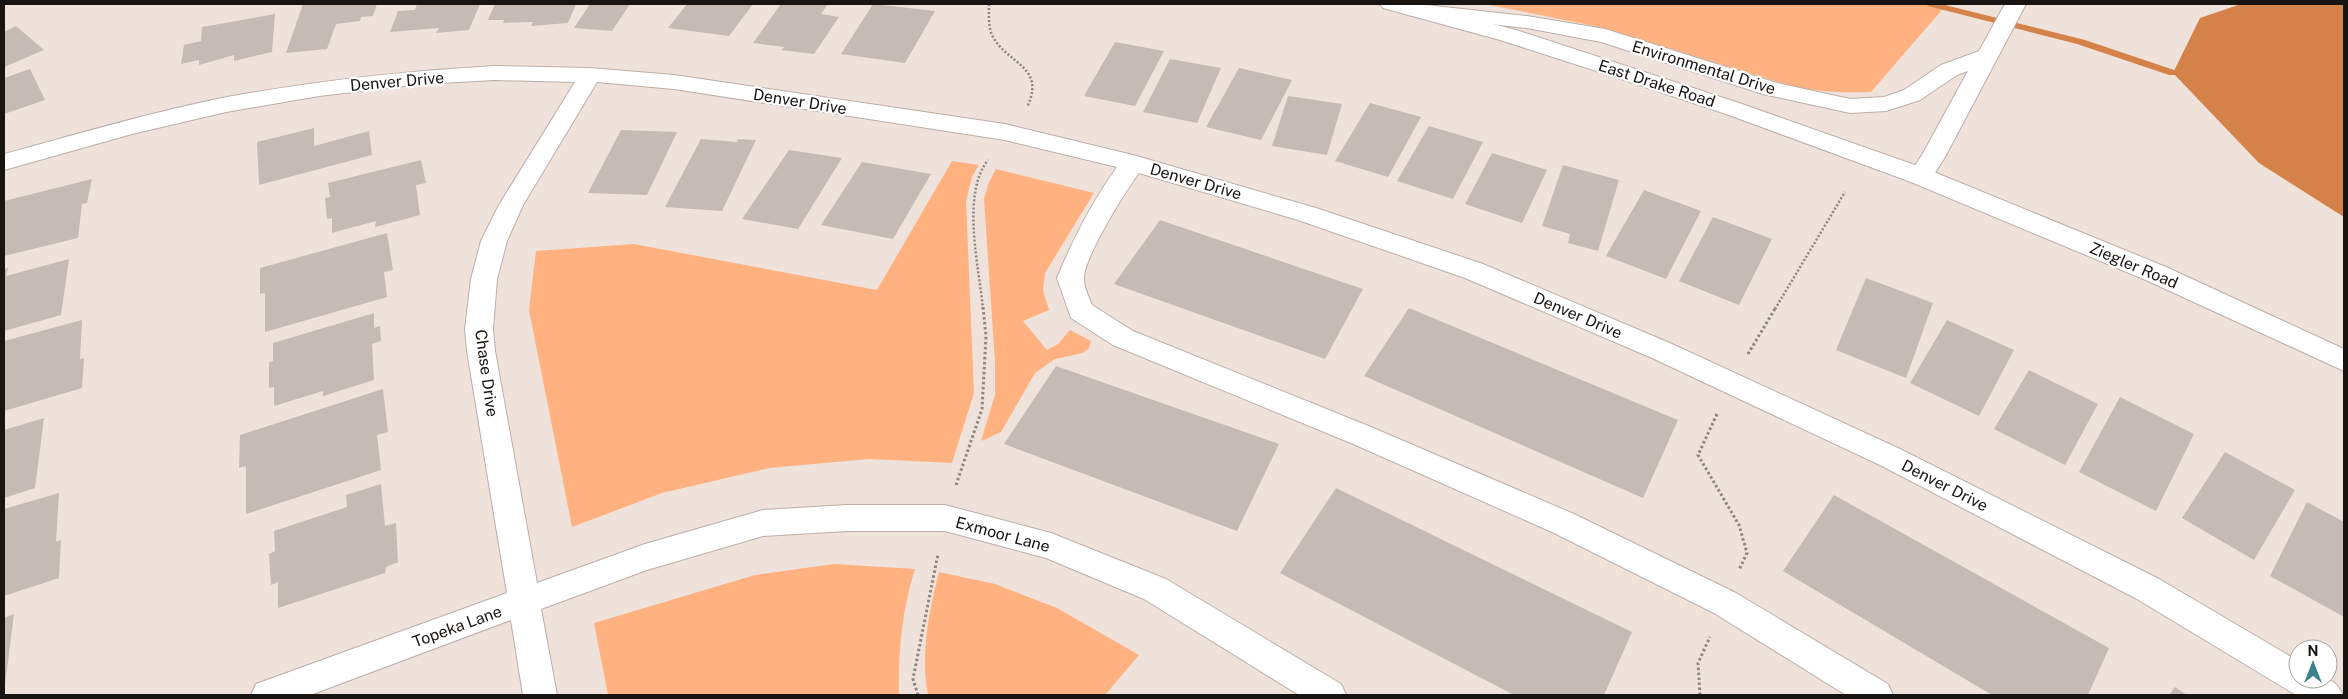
<svg xmlns="http://www.w3.org/2000/svg" width="2348" height="699" viewBox="0 0 2348 699" font-family="'Public Sans',sans-serif">
	<style>
		.green { fill: #ffb180 }
		.water { fill: #d4814a }
		.lines { fill: none; stroke-linecap: round; stroke-linejoin: round }
		.stream { fill: #d4814a; fill-rule: evenodd }
		.building { fill: #c6bab4 }
		.minor-casing { stroke: #bbafa8; stroke-width: 2 }
		.secondary-casing { stroke: #bbafa8; stroke-width: 2 }
		.path-far1 { stroke: #8e8580; stroke-width: 2.5; stroke-dasharray: 2 2; stroke-linecap: butt }
		.path { stroke: #8e8580; stroke-width: 3; stroke-dasharray: 2.5 2.5; stroke-linecap: butt }
		.minor { fill: #fff; fill-rule: evenodd }
		.secondary { fill: #fff; fill-rule: evenodd }
		.labels { text-anchor: middle; stroke-width: 4.5; stroke-linejoin: round; paint-order: stroke }
		.street-label { font-size: 16px; fill: #181412; stroke: #fff }
	</style>
	<rect width="100%" height="100%" fill="#efe2db"/>
	<!-- green -->
	<path class="green" d="M1485 4H1947L1871 92C1843 93 1818 92 1791 86L1599 27Z
		M952 161 979 165 972 177 966 201 974 393 952 463 869 459 769 468 662 493 572 527 529 310 536 251 634 244 877 290Z
		M996 169 1094 193 1045 273 1043 290 1049 310 1023 321 1047 350 1058 344 1070 330 1091 341 1089 348 1083 353 1055 359 1035 373 1001 432 981 441 995 395V362L984 199 989 182Z
		M834 564 915 569C902 610 898 652 899 695H608L594 623 755 575Z
		M939 572 995 584 1057 608 1139 655 1105 695H928C920 656 929 611 939 572Z"/>
	<!-- water -->
	<path class="water" d="M2241 4H2344V217L2259 163 2173 73 2200 18Z"/>
	<g class="lines">
		<!-- stream -->
		<path class="stream" d="M1926 4H1941L2085 40 2177 71 2178 73 2177 75H2169L2077 44 1928 6Z"/>
	</g>
	<!-- building -->
	<path class="building" d="M303 4H377L373 16 361 17 360 21 336 24 327 49 286 53Z
		M417 4H480L469 30 436 33 439 28 390 32 398 11 415 10Z
		M495 4H576L568 23 531 26 533 22 503 23 504 20H488Z
		M590 4H630L612 31 574 28Z
		M687 4H753L729 36 668 28Z
		M781 4 827 5 821 14 839 17 814 54 781 50 784 47 753 43Z
		M873 4 935 11 905 63 841 54Z
		M275 14 272 52 234 61V55L199 65V60L181 64 184 45 201 41 202 27Z
		M16 26 44 50 4 67V32Z
		M1115 42 1164 51 1135 106 1084 96Z
		M1170 59 1221 68 1197 123 1143 112Z
		M1239 68 1292 80 1261 140 1206 127Z
		M30 69 45 100 4 114V78Z
		M1288 96 1342 104 1327 155 1272 146Z
		M1370 103 1421 117 1388 177 1335 161Z
		M1429 126 1483 142 1453 199 1397 181Z
		M314 128V146L369 131 372 155 259 185 257 142Z
		M621 130 677 132 647 195 588 193Z
		M701 139 737 142 738 139 756 140 722 211 665 207Z
		M789 150 842 158 798 229 742 219Z
		M1492 153 1547 170 1522 223 1465 204Z
		M421 160 426 183 416 185 420 215 375 227 376 221 332 233V218L327 219 325 198 330 197 328 183Z
		M862 162 931 174 893 239 821 225Z
		M1563 165 1619 180 1598 251 1568 243 1570 234 1542 226Z
		M92 179 87 203 82 204 78 238 4 256V201Z
		M1644 190 1701 211 1666 279 1606 256Z
		M1713 217 1772 239 1739 305 1679 281Z
		M1160 220 1363 289 1325 359 1114 284Z
		M387 233 393 270 384 272 387 297 265 332V293L260 294V268Z
		M69 259 61 315 4 331V269L8 268 6 276Z
		M1866 278 1933 303 1906 378 1836 350Z
		M1409 308 1678 420 1643 498 1364 376Z
		M374 313V328L380 326 381 341 372 344 374 380 323 396V391L274 406V387L269 388V362L273 361V343Z
		M82 320 80 359 84 358 82 388 4 411V341Z
		M1947 320 2014 350 1979 416 1910 383Z
		M1056 366 1279 444 1237 531 1004 444Z
		M2029 370 2098 404 2065 465 1994 429Z
		M383 389 388 432 377 435 381 470 246 514V466L239 468 240 435Z
		M2120 397 2194 434 2156 511 2079 472Z
		M44 418 35 488 4 498V430Z
		M2225 452 2295 490 2254 560 2182 518Z
		M381 484 385 526 396 523 398 562 386 567 385 573 278 608V582L271 585 269 554 275 551 274 531 347 507 346 495Z
		M1336 488 1632 632 1604 695H1514L1280 573Z
		M59 493 56 542 61 540 59 578 4 596V509Z
		M1834 495 2109 648 2088 695H1992L1783 571Z
		M2307 502 2344 522V617L2270 576Z
		M14 614 5 685H4V618Z
		M2175 687 2187 695H2169Z"/>
	<g class="lines">
		<!-- minor casing -->
		<g class="minor-casing">
			<path id="minor" d="M1417 4 1527 16 1605 29 1777 83 1850 99 1884 97 1904 90 1941 65 1979 51 2005 4H2026L1945 157 1929 182 1920 184 1911 182 1908 176 1922 155 1968 71 1957 75 1920 100 1886 111 1850 113 1763 94 1601 42 1527 28 1408 15 1405 10 1408 5Z
				M494 66 590 68 674 75 1005 124 1133 155 1316 208 1483 264 1672 344 1900 449 2159 579 2298 661V679C2320 679 2333 673 2343 695H2296L2137 599 1880 465 1652 358 1465 278 1298 220 1139 173C1126 190 1082 261 1084 279 1084 288 1089 297 1092 305L1133 331 1371 427 1574 514 1736 593 1888 684 1893 695H1846L1714 613 1552 532 1351 443 1113 345 1071 318 1057 278C1073 239 1092 202 1117 167L1005 140 674 89 597 82 523 205 507 241 497 279 493 329 495 351 537 583 645 544 763 510 847 505H945L1051 533 1166 579 1341 684 1346 695H1299L1144 599 1046 558 945 531H847L763 536 647 570 541 609 557 695H523L511 620 310 695H251L256 684 507 593 467 351 465 329 471 279 481 241 499 205 575 82 494 80 422 84 319 96 226 112 132 134 4 170V154C78 134 152 112 227 97 316 81 404 71 494 66Z"/>
		</g>
		<!-- secondary casing -->
		<g class="secondary-casing">
			<path id="secondary" d="M1380 4H1414L1516 30 1742 104 1929 170 2166 267 2344 349V371L2148 281 1911 182 1726 114 1615 77 1500 40 1383 8Z"/>
		</g>
		<!-- path-far1 -->
		<path class="path-far1" d="M989 4C989 14 988 25 992 35 1006 64 1047 66 1027 107
			M983 309C979 267 961 194 988 160
			M1775 309 1845 192"/>
		<!-- path -->
		<path class="path" d="M1748 354 1776 307
			M1717 414 1698 455 1739 525 1747 553 1739 570
			M956 485 982 409 986 336 983 307
			M918 695 913 679 938 554
			M1700 695 1698 663 1710 637"/>
		<!-- minor -->
		<use href="#minor" class="minor"/>
		<!-- secondary -->
		<use href="#secondary" class="secondary"/>
	</g>
	<g class="labels">
		<!-- street labels -->
		<g class="street-label">
			<text transform="translate(1704 67) rotate(17)" y="6">Environmental Drive</text>
			<text transform="translate(397 81) rotate(-5)" y="6">Denver Drive</text>
			<text transform="translate(1657 83) rotate(18)" y="6">East Drake Road</text>
			<text transform="translate(800 101) rotate(9)" y="6">Denver Drive</text>
			<text transform="translate(1196 181) rotate(16)" y="6">Denver Drive</text>
			<text transform="translate(2134 265) rotate(23)" y="6">Ziegler Road</text>
			<text transform="translate(1578 315) rotate(23)" y="6">Denver Drive</text>
			<text transform="translate(487 373) rotate(82)" y="6">Chase Drive</text>
			<text transform="translate(1945 485) rotate(27)" y="6">Denver Drive</text>
			<text transform="translate(1003 534) rotate(15)" y="6">Exmoor Lane</text>
			<text transform="translate(457 626) rotate(-20)" y="6">Topeka Lane</text>
		</g>
	</g>
	<!-- border -->
	<rect width="2348" height="699" fill="none" stroke="#181412" stroke-width="10"/>
	<!-- north arrow -->
	<g transform="translate(2313 664)"><circle r="24" fill="#ffffff" stroke="#a3a1a0"/>
	<path d="M0-4L9 19L0 12L-9 19Z" fill="#3b8389"/>
	<text y="-8" font-size="14" font-weight="bold" text-anchor="middle" fill="#181412">N</text>
	</g>
</svg>
